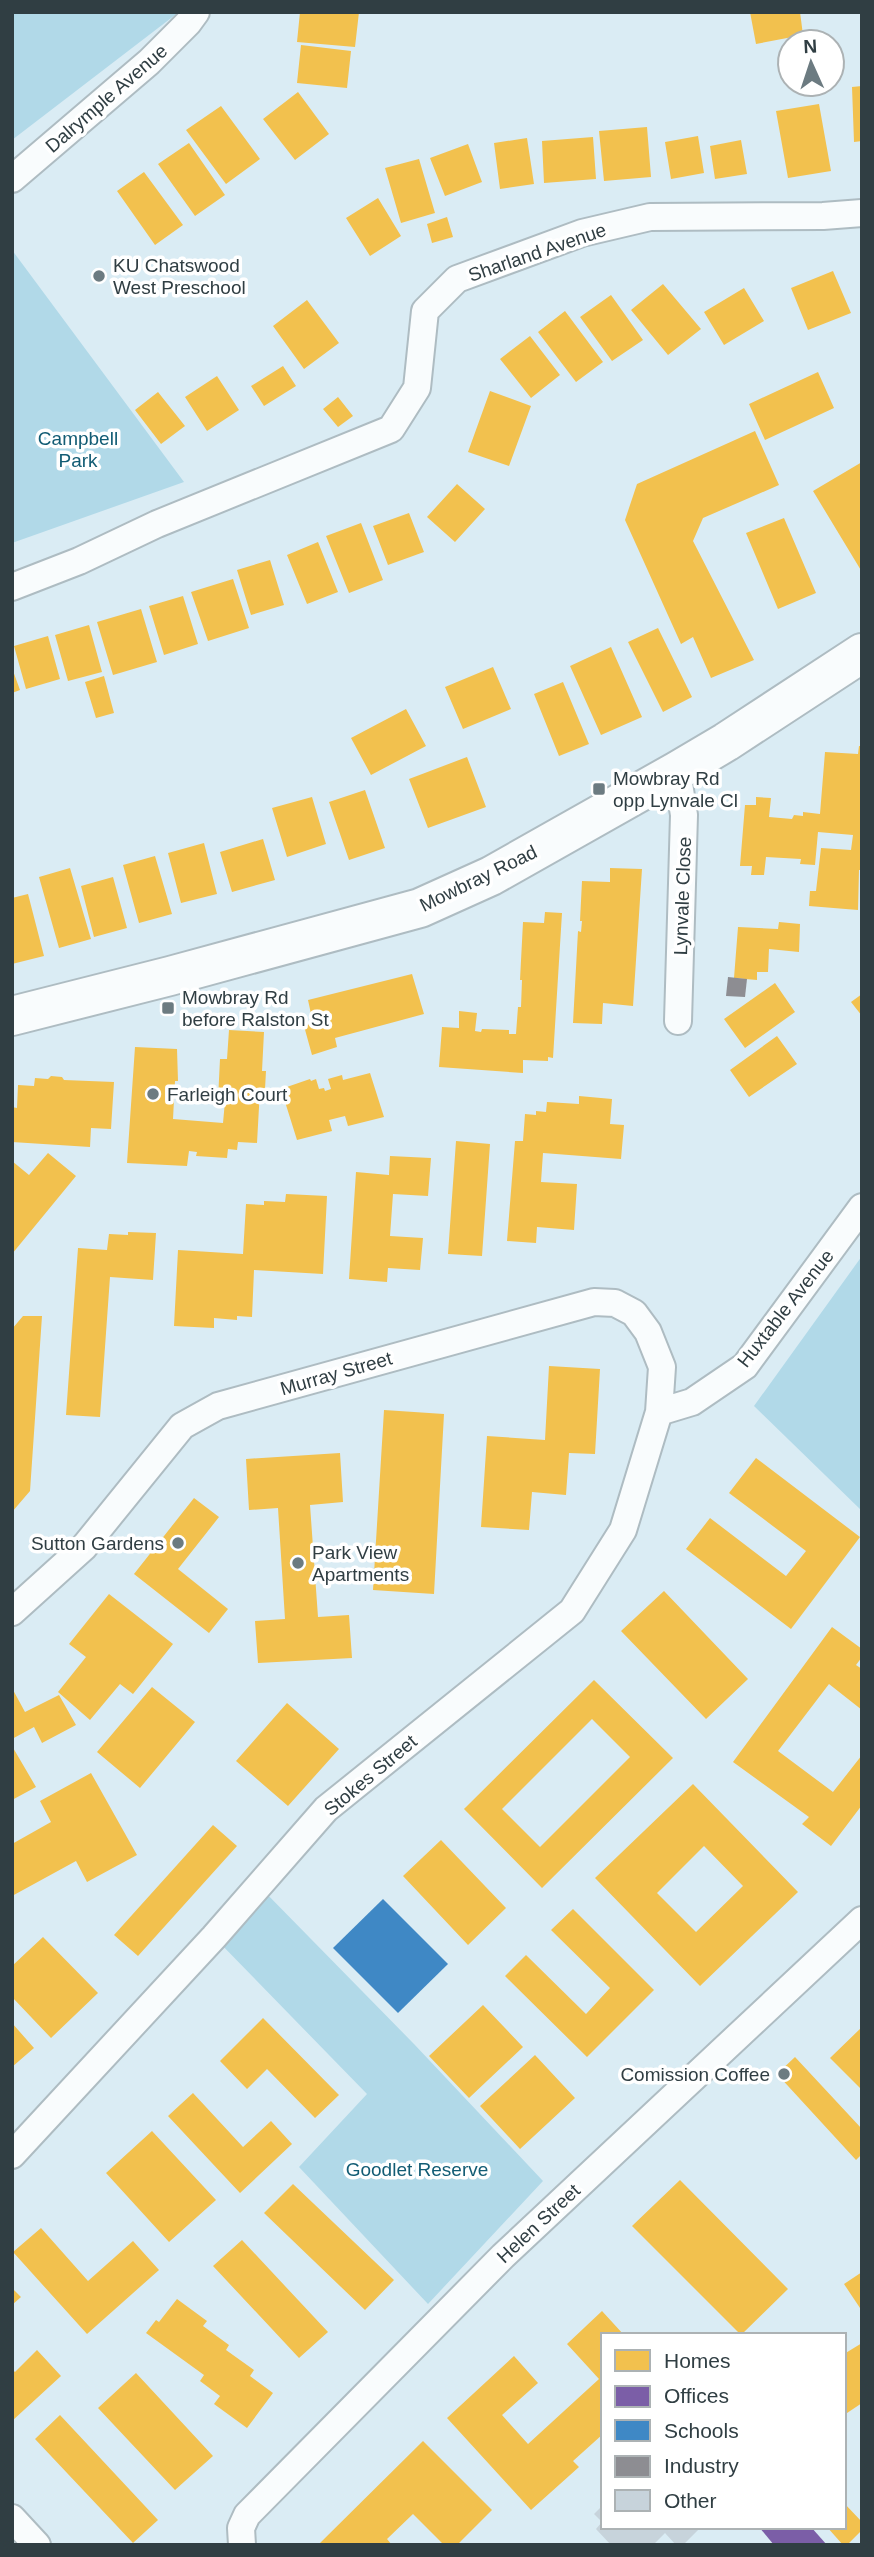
<svg xmlns="http://www.w3.org/2000/svg" width="874" height="2557" viewBox="0 0 874 2557" font-family="Arial,sans-serif">
	<style>
		.green { fill: #b1d9e8 }
		.homes { fill: #f2c14e; fill-rule: evenodd }
		.offices { fill: #7b5ea7 }
		.schools { fill: #3f88c5 }
		.industry { fill: #8d8d92 }
		.building { fill: #c7d3db }
		.lines { fill: none; stroke-linecap: round; stroke-linejoin: round }
		.street-casing { stroke: #aebcc2; stroke-width: 30 }
		.secondary-casing { stroke: #aebcc2; stroke-width: 42 }
		.street { stroke: #f9fcfd; stroke-width: 26 }
		.secondary { stroke: #f9fcfd; stroke-width: 38 }
		.poi-dot { fill: #6c7b81; stroke: #fff; stroke-width: 2.5 }
		.labels { text-anchor: middle; stroke-width: 7; stroke-linejoin: round; paint-order: stroke }
		.street-label { font-size: 19px; fill: #303e43; stroke: #fff }
		.poi-label { font-size: 19px; fill: #303e43; stroke: #fff; text-anchor: start }
		.park-label { font-size: 19px; fill: #125c74; stroke: #fff }
	</style>
	<rect width="100%" height="100%" fill="#daecf4"/>
	<!-- green -->
	<path class="green" d="M12 12H179L12 140Z
		M12 250 184 482 12 543Z
		M862 1256V1511L754 1406Z
		M259 1886 414 2044 543 2181 428 2304 299 2167 367 2094 214 1937Z"/>
	<!-- homes -->
	<path class="homes" d="M300 12H359L355 47 297 42Z
		M750 12H800L803 35 756 44Z
		M301 45 351 51 347 88 297 83Z
		M862 86V141L854 142 852 87Z
		M298 92 329 134 295 160 263 119Z
		M819 104 831 171 788 178 776 111Z
		M221 106 260 159 226 184 186 130Z
		M647 127 651 177 604 181 599 131Z
		M698 136 704 173 671 179 665 142Z
		M593 137 596 179 544 183 542 141Z
		M527 138 534 184 500 189 494 143Z
		M741 140 747 174 715 179 710 146Z
		M189 143 225 195 195 216 158 164Z
		M468 144 482 182 445 196 430 158Z
		M419 159 435 213 401 223 385 168Z
		M144 172 183 225 155 245 117 191Z
		M378 198 401 236 370 256 346 218Z
		M447 217 453 237 432 243 427 224Z
		M833 271 851 313 808 330 791 288Z
		M663 284 701 329 668 355 631 310Z
		M744 288 764 321 724 345 704 312Z
		M611 295 643 340 612 361 580 317Z
		M307 300 339 343 304 369 273 326Z
		M565 311 603 362 576 382 538 332Z
		M530 336 560 375 531 398 500 359Z
		M283 366 296 386 264 406 251 386Z
		M818 372 834 408 765 440 749 404Z
		M217 376 239 410 207 431 185 397Z
		M490 391 531 406 509 466 468 452Z
		M158 392 185 426 161 444 135 410Z
		M338 397 353 416 338 427 323 409Z
		M755 431 779 485 703 518 693 541 754 660 711 678 693 637 681 644 625 520 637 484Z
		M862 462V572L813 491Z
		M457 484 485 509 455 542 427 517Z
		M409 513 424 552 388 565 373 526Z
		M784 518 816 593 778 609 746 533Z
		M361 523 383 580 349 593 326 536Z
		M318 542 338 592 307 604 287 555Z
		M270 560 284 605 251 615 237 570Z
		M233 579 249 628 208 641 191 592Z
		M183 596 198 644 164 655 149 606Z
		M141 609 157 662 113 675 97 622Z
		M89 625 102 672 68 681 55 635Z
		M658 628 692 697 663 712 628 642Z
		M48 636 60 679 26 689 14 646Z
		M611 647 642 717 601 735 570 666Z
		M493 667 511 709 463 729 445 687Z
		M12 668 20 690 12 693Z
		M104 676 114 713 96 718 85 682Z
		M563 682 589 744 559 756 534 694Z
		M406 709 426 746 371 775 351 738Z
		M859 746H862V870H859L858 910 809 906 810 891H816L821 848 851 850 853 835 818 832 815 865 800 864 801 859 766 857 764 875H751L752 866H740L745 805H756V797L771 798 769 817 792 819 794 815 803 816V812L820 814 825 752 858 754Z
		M467 757 486 807 428 828 409 779Z
		M365 790 385 848 349 860 329 802Z
		M312 797 326 844 287 857 272 808Z
		M263 839 275 880 232 892 220 852Z
		M204 843 217 894 181 903 168 853Z
		M155 856 172 914 139 923 123 865Z
		M70 868 91 939 59 948 39 877Z
		M610 868 642 869 633 1006 603 1003 602 1024 573 1023 578 931 581 932 582 921H580L582 881 610 882Z
		M113 877 127 928 94 937 81 886Z
		M28 894 44 956 12 964V898Z
		M545 912 562 913 553 1058 548 1057V1061L523 1060V1073L439 1067 442 1027 459 1028V1011L477 1013 475 1031 481 1032 482 1029 509 1030V1034H516L518 1007H521L522 980H520L523 922 544 923Z
		M779 922 800 924 799 952 769 949 768 972H757V980L734 978 738 927 778 929Z
		M412 974 424 1014 335 1038 337 1047 312 1055 304 1026 313 1023 308 1000Z
		M775 983 795 1012 745 1048 724 1019Z
		M862 994V1016L851 1002Z
		M229 1030 264 1032 262 1071H266L265 1089H260L257 1143 238 1142 237 1150 228 1149 227 1158 196 1156 197 1152 189 1151 187 1166 127 1163 135 1047 177 1049 178 1081H175L173 1119 223 1123 225 1101 218 1100 220 1059H227Z
		M777 1036 797 1064 749 1097 730 1070Z
		M370 1073 384 1117 348 1126 345 1116 329 1120 332 1131 297 1140 281 1089 310 1079 311 1081 316 1079 319 1089 324 1088 325 1091 331 1089 328 1079 342 1075 343 1080Z
		M51 1076 62 1077 64 1080 114 1082 111 1129 91 1128 90 1147 12 1142V1107L17 1108 18 1085 34 1086 35 1078 48 1079Z
		M579 1096 612 1099 610 1124 624 1125 621 1159 543 1153 541 1182 577 1184 574 1230 537 1227 536 1243 507 1241 515 1141H523L525 1114 536 1115V1111L546 1112 547 1102 579 1104Z
		M456 1141 490 1144 482 1256 448 1254Z
		M48 1153 76 1176 12 1254V1161L29 1175Z
		M390 1156 431 1158 428 1196 393 1194 390 1236 423 1238 420 1270 388 1268 387 1282 349 1279 356 1172 389 1175Z
		M286 1194 327 1196 323 1274 254 1270 252 1317 237 1316V1320L214 1318V1328L174 1326 178 1250 243 1254 246 1204 264 1205V1201L285 1202Z
		M128 1232 156 1233 153 1280 110 1277 100 1417 66 1415 78 1248 107 1250 109 1234 128 1235Z
		M23 1316H42L30 1491 12 1512V1329Z
		M549 1366 600 1369 595 1454 569 1453 566 1495 532 1492 529 1530 481 1527 487 1436 545 1440Z
		M384 1410 444 1414 434 1594 373 1590Z
		M340 1453 343 1502 310 1505 318 1617 349 1615 352 1658 258 1663 255 1621 285 1619 278 1508 249 1510 246 1459Z
		M756 1458 860 1537 791 1629 686 1549 710 1518 786 1576 806 1551 729 1493Z
		M194 1498 219 1517 178 1569 228 1609 209 1633 134 1574Z
		M664 1591 748 1679 706 1719 621 1631Z
		M109 1594 173 1644 133 1694 120 1684 90 1720 58 1692 86 1657 69 1644Z
		M832 1627 862 1649V1657L856 1665 862 1669V1710L829 1684 778 1751 833 1792 862 1755V1805L831 1846 802 1824 809 1817 733 1762Z
		M594 1680 673 1758 542 1888 464 1809ZM592 1719 630 1757 540 1847 502 1809Z
		M152 1687 195 1722 140 1788 97 1752Z
		M12 1688 25 1712 59 1695 76 1725 42 1743 34 1727 12 1739Z
		M287 1703 339 1749 288 1806 236 1761Z
		M12 1746 36 1787 12 1800Z
		M91 1773 137 1855 87 1882 76 1861 12 1896V1844L51 1822 40 1801Z
		M693 1784 798 1892 700 1986 595 1878ZM704 1846 743 1886 696 1932 657 1893Z
		M213 1825 237 1846 138 1956 114 1935Z
		M441 1840 506 1908 468 1945 403 1876Z
		M573 1909 654 1990 587 2057 505 1976 526 1955 586 2014 610 1988 551 1930Z
		M43 1937 98 1993 51 2038 12 1997V1966Z
		M483 2005 523 2047 469 2098 429 2056Z
		M263 2018 339 2095 315 2118 267 2069 247 2089 220 2061Z
		M12 2023 34 2048 12 2067Z
		M862 2027V2090L830 2058Z
		M535 2055 575 2098 520 2149 480 2106Z
		M795 2057 862 2129V2154L856 2160 777 2074Z
		M193 2093 243 2147 271 2121 292 2144 240 2193 168 2116Z
		M152 2131 216 2200 169 2242 106 2173Z
		M680 2180 788 2289 741 2335 632 2226Z
		M293 2184 394 2280 365 2310 264 2213Z
		M41 2228 88 2281 133 2241 159 2270 87 2334 13 2252Z
		M242 2240 328 2332 299 2358 213 2266Z
		M862 2272V2311L844 2284Z
		M12 2288 21 2297 12 2305Z
		M177 2299 207 2321 203 2326 229 2345 226 2350 254 2370 250 2376 273 2393 247 2428 214 2404 220 2396 200 2381 204 2375 146 2333 156 2320 159 2322Z
		M602 2311 624 2335H603V2434L573 2461 579 2467 531 2510 447 2418 514 2356 538 2383 502 2415 528 2444 599 2379 567 2344Z
		M862 2343V2403L844 2415V2354Z
		M37 2350 61 2376 12 2421V2369L15 2372Z
		M136 2373 213 2456 175 2490 98 2408Z
		M60 2415 158 2520 133 2543 35 2439Z
		M423 2441 492 2510 457 2545H444L413 2514 387 2539 392 2545H318Z
		M844 2503 862 2522V2530L847 2545H843L827 2527H844Z"/>
	<!-- offices -->
	<path class="offices" d="M759 2527H811L827 2545H774Z"/>
	<!-- schools -->
	<path class="schools" d="M383 1899 448 1964 398 2013 333 1948Z"/>
	<!-- industry -->
	<path class="industry" d="M728 977 747 979 745 997 726 996Z"/>
	<!-- building -->
	<path class="building" d="M603 2505V2527H701L683 2545H676L665 2533 653 2545H611L596 2529 602 2522 594 2514Z"/>
	<g class="lines">
		<!-- street casing -->
		<g class="street-casing">
			<path id="street" d="M12 179 149 62 188 23 196 12
				M12 587 79 561 157 524 391 429 417 388 425 311 457 279 582 233 650 217 823 216 862 213
				M677 771 684 815 678 1021
				M659 1412 692 1402 745 1366 862 1207
				M12 1612 84 1547 182 1426 218 1406 594 1302 615 1303 634 1313 648 1332 662 1367 659 1412 623 1530 572 1611 326 1809 214 1937 12 2155
				M12 2518 37 2545
				M242 2545 241 2528 247 2515 503 2256 862 1920"/>
		</g>
		<!-- secondary casing -->
		<g class="secondary-casing">
			<path id="secondary" d="M12 1016 170 976 420 908 491 876 677 771 726 742 862 653"/>
		</g>
		<!-- street -->
		<use href="#street" class="street"/>
		<!-- secondary -->
		<use href="#secondary" class="secondary"/>
	</g>
	<!-- markers -->
	<g class="poi-dot">
		<circle cx="99" cy="276" r="7"/>
		<rect x="592" y="782" width="14" height="14" rx="3.5"/>
		<rect x="161" y="1001" width="14" height="14" rx="3.5"/>
		<circle cx="153" cy="1094" r="7"/>
		<circle cx="178" cy="1543" r="7"/>
		<circle cx="298" cy="1563" r="7"/>
		<circle cx="784" cy="2074" r="7"/>
	</g>
	<g class="labels">
		<!-- street labels -->
		<g class="street-label">
			<text transform="translate(106 98) rotate(-41)" y="7">Dalrymple Avenue</text>
			<text transform="translate(537 252) rotate(-19)" y="7">Sharland Avenue</text>
			<text transform="translate(478 878) rotate(-26)" y="7">Mowbray Road</text>
			<text transform="translate(682 896) rotate(-88)" y="7">Lynvale Close</text>
			<text transform="translate(785 1308) rotate(-52)" y="7">Huxtable Avenue</text>
			<text transform="translate(336 1373) rotate(-16)" y="7">Murray Street</text>
			<text transform="translate(370 1775) rotate(-40)" y="7">Stokes Street</text>
			<text transform="translate(538 2223) rotate(-43)" y="7">Helen Street</text>
		</g>
		<!-- poi labels -->
		<g class="poi-label">
			<text x="113" y="272">KU Chatswood<tspan x="113" dy="22">West Preschool</tspan></text>
			<text x="613" y="785">Mowbray Rd<tspan x="613" dy="22">opp Lynvale Cl</tspan></text>
			<text x="182" y="1004">Mowbray Rd<tspan x="182" dy="22">before Ralston St</tspan></text>
			<text x="167" y="1101">Farleigh Court</text>
			<text x="164" y="1550" text-anchor="end">Sutton Gardens</text>
			<text x="312" y="1559">Park View<tspan x="312" dy="22">Apartments</tspan></text>
			<text x="770" y="2081" text-anchor="end">Comission Coffee</text>
		</g>
		<!-- park labels -->
		<g class="park-label">
			<text x="78" y="445">Campbell<tspan x="78" dy="22">Park</tspan></text>
			<text x="417" y="2176">Goodlet Reserve</text>
		</g>
	</g>
	<!-- border -->
	<rect width="874" height="2557" fill="none" stroke="#303e43" stroke-width="28"/>
	<!-- legend -->
	<rect x="601" y="2333" width="245" height="196" fill="#ffffff" stroke="#acb2b4" stroke-width="2"/>
	<rect x="615" y="2350" width="35" height="21" fill="#f2c14e" stroke="#acb2b4" stroke-width="2"/>
	<text x="664" y="2368" font-size="21" fill="#303e43">Homes</text>
	<rect x="615" y="2386" width="35" height="21" fill="#7b5ea7" stroke="#acb2b4" stroke-width="2"/>
	<text x="664" y="2403" font-size="21" fill="#303e43">Offices</text>
	<rect x="615" y="2420" width="35" height="21" fill="#3f88c5" stroke="#acb2b4" stroke-width="2"/>
	<text x="664" y="2438" font-size="21" fill="#303e43">Schools</text>
	<rect x="615" y="2456" width="35" height="21" fill="#8d8d92" stroke="#acb2b4" stroke-width="2"/>
	<text x="664" y="2473" font-size="21" fill="#303e43">Industry</text>
	<rect x="615" y="2490" width="35" height="21" fill="#c7d3db" stroke="#acb2b4" stroke-width="2"/>
	<text x="664" y="2508" font-size="21" fill="#303e43">Other</text>
	<!-- north arrow -->
	<g transform="translate(811 63) rotate(357)"><circle r="33" fill="#ffffff" stroke="#acb2b4" stroke-width="2"/>
	<path d="M0-5L12 26L0 18L-12 26Z" fill="#6c7b81"/>
	<text y="-10" font-size="19" font-weight="bold" text-anchor="middle" fill="#303e43">N</text>
	</g>
</svg>
